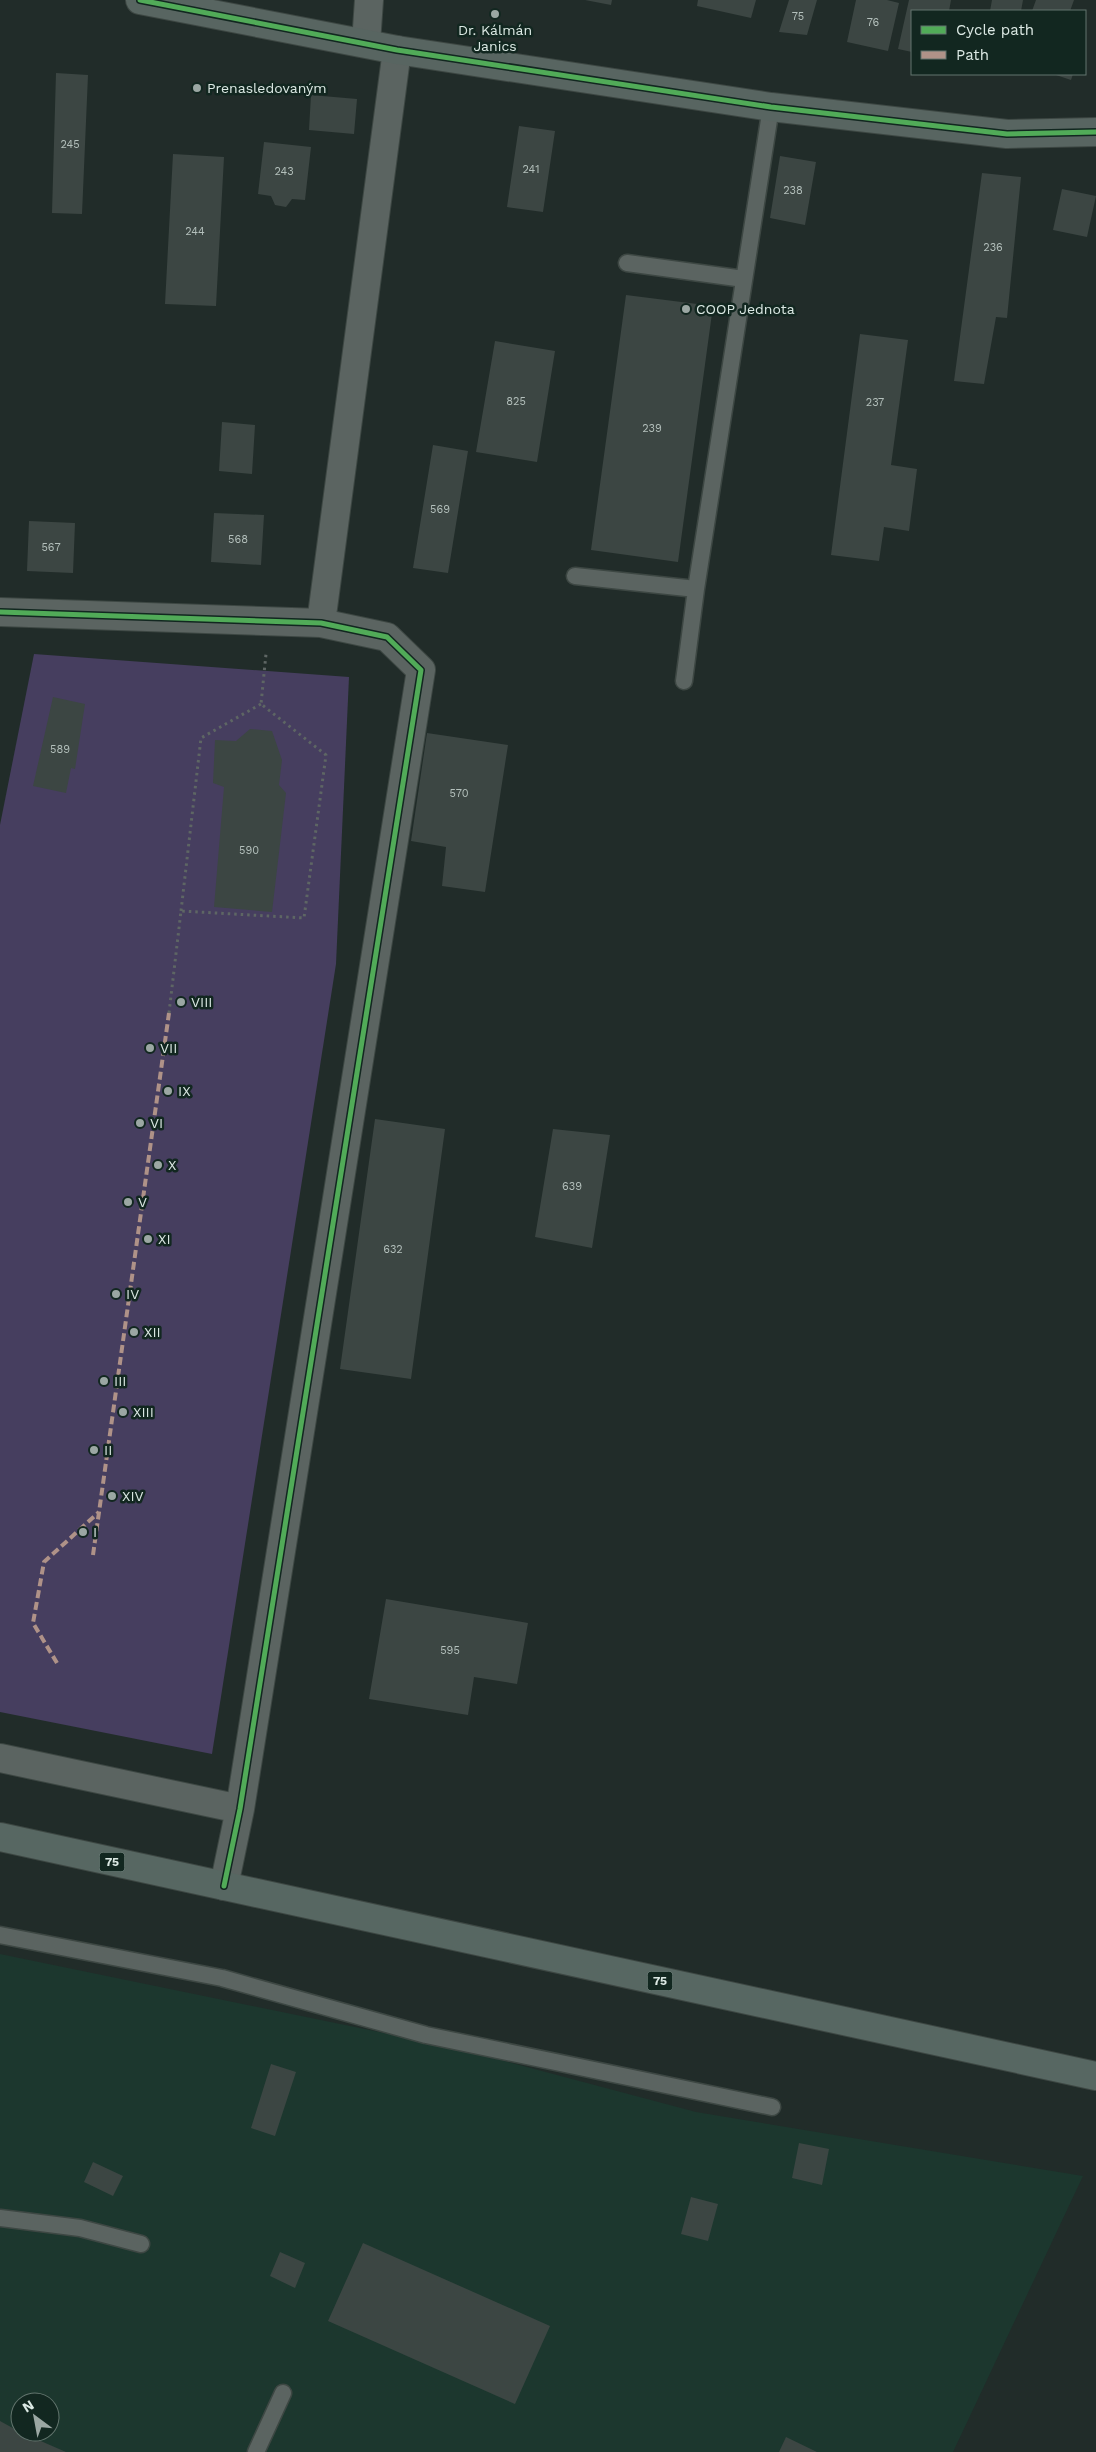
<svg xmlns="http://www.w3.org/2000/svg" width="1096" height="2452" viewBox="0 0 1096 2452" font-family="'Work Sans',sans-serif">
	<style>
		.built { fill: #1c372e; fill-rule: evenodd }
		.green { fill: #463e5f }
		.building { fill: #3c4643 }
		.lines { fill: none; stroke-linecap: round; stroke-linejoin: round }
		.lane-casing { stroke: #3d4743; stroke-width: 19 }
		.street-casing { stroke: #3d4743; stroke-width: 30 }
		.secondary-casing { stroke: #3d4743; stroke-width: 30 }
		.primary-casing { stroke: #3d4743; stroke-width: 30 }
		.path { stroke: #5e6664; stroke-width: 3; stroke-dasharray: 2.5 4; stroke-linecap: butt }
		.lane { stroke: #5b6461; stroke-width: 16 }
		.street { stroke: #5b6461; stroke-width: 28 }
		.secondary { stroke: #586561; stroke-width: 28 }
		.primary { stroke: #576762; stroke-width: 28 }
		.quiet { stroke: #af9288; stroke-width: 4; stroke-dasharray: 8 4; stroke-linecap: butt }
		.cycleway-casing { stroke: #122720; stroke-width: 8 }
		.cycleway { stroke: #51ab58; stroke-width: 5 }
		.poi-dot { fill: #9ba7a3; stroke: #122720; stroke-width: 2 }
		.labels { text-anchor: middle; stroke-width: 5; stroke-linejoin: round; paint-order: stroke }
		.number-label { font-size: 11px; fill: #b4c0bc }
		.shield { fill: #122720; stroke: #9fafa9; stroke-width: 1 }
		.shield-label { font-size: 12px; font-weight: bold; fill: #dce9e4 }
		.poi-label { font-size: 14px; fill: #dce9e4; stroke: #122720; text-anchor: start }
	</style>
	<rect width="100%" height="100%" fill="#212c29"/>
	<!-- built -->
	<path class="built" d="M0 1954 452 2047 696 2112 1083 2176 953 2452H0ZM20 2402H50V2432H20Z"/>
	<!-- green -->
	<path class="green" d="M34 654 349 677 336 964 212 1754 0 1712V825Z"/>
	<!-- building -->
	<path class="building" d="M585 0H612L611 5Z
		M698 0H756L751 18 697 6Z
		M789 0H817L807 35 779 32Z
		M856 0H887L899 3 888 51 847 42Z
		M909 0H951L949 11H912V52L898 49Z
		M992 0H1023L1021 11H990Z
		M1036 0H1074L1070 11H1032Z
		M56 73 88 75 82 214 52 213Z
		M1053 74H1073L1071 80Z
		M311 95 357 99 354 134 309 130Z
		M519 126 555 131 543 212 507 207Z
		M264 142 311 147 305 200 292 199 286 207 275 205 271 196 258 194Z
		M173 154 224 157 216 306 165 304Z
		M780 156 816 162 805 225 770 218Z
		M982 173 1021 177 1007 318 996 317 984 384 954 381Z
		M1062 189 1096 196 1087 237 1053 230Z
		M626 295 713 306 678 562 591 550Z
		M860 334 908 340 891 465 917 469 909 531 884 527 879 561 831 555Z
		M495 341 555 351 537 462 476 452Z
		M222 422 255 425 252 474 219 471Z
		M433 445 468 451 448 573 413 568Z
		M214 513 264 515 261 565 211 562Z
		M29 521 75 523 73 573 27 571Z
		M53 697 85 704 75 769 71 768 66 793 33 786Z
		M250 729 272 731 282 760 279 785 286 793 272 912 214 907 224 787 213 783 215 740 236 741Z
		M427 733 508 745 485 892 442 886 446 847 411 841Z
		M375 1119 445 1129 411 1379 340 1369Z
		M553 1129 610 1135 592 1248 535 1237Z
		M386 1599 528 1623 517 1684 474 1677 468 1715 369 1699Z
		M271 2064 296 2072 275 2136 251 2128Z
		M799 2143 829 2149 822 2185 792 2178Z
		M93 2162 123 2176 113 2196 84 2182Z
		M691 2197 718 2204 708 2241 681 2234Z
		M363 2243 550 2326 515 2404 328 2321Z
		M280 2252 305 2263 295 2288 270 2276Z
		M0 2421 20 2432 66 2452H0Z
		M786 2437 817 2452H779Z"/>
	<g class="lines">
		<!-- lane casing -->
		<g class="lane-casing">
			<path id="lane" d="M627 263 744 279
				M575 576 696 589
				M684 681 696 589 771 107
				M0 1935 222 1978 426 2035 772 2107
				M0 2218 80 2228 141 2244
				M256 2452 283 2393"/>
		</g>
		<!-- street casing -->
		<g class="street-casing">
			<path id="street" d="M366 43 369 0
				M0 612 321 623 387 637 421 670 240 1809 224 1886
				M321 623 397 50
				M0 1758 240 1809"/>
		</g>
		<!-- secondary casing -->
		<g class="secondary-casing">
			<path id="secondary" d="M140 0 397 50 771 107 1007 134 1096 132"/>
		</g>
		<!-- primary casing -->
		<g class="primary-casing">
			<path id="primary" d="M0 1837 1096 2076"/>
		</g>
		<!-- path -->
		<path class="path" d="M181 911 201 738 261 704
			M169 1013 181 911 304 918 326 755 261 704 266 654"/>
		<!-- lane -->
		<use href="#lane" class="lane"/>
		<!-- street -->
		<use href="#street" class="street"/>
		<!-- secondary -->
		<use href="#secondary" class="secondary"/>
		<!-- primary -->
		<use href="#primary" class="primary"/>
		<!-- quiet -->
		<path class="quiet" d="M93 1555 169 1013
			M57 1663 33 1623 44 1562 99 1512"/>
		<!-- cycleway casing -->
		<g class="cycleway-casing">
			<path id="cycleway" d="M140 0 397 50 771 107 1007 134 1096 132
				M0 612 321 623 387 637 421 670 240 1809 224 1886"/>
		</g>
		<!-- cycleway -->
		<use href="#cycleway" class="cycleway"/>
	</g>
	<!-- markers -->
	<g class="poi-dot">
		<circle cx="495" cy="14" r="5"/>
		<circle cx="197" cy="88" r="5"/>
		<circle cx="686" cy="309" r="5"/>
		<circle cx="181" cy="1002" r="5"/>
		<circle cx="150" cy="1048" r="5"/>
		<circle cx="168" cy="1091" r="5"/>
		<circle cx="140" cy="1123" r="5"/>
		<circle cx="158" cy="1165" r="5"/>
		<circle cx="128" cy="1202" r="5"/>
		<circle cx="148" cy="1239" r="5"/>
		<circle cx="116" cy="1294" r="5"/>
		<circle cx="134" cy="1332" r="5"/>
		<circle cx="104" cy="1381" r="5"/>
		<circle cx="123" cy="1412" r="5"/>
		<circle cx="94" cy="1450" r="5"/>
		<circle cx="112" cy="1496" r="5"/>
		<circle cx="83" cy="1532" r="5"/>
	</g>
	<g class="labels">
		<!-- number labels -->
		<g class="number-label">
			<text x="798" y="20">75</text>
			<text x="873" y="26">76</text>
			<text x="70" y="148">245</text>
			<text x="531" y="173">241</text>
			<text x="284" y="175">243</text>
			<text x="793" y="194">238</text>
			<text x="195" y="235">244</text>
			<text x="993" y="251">236</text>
			<text x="516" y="405">825</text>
			<text x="875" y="406">237</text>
			<text x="652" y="432">239</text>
			<text x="440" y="513">569</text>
			<text x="238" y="543">568</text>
			<text x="51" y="551">567</text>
			<text x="60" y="753">589</text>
			<text x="459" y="797">570</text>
			<text x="249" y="854">590</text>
			<text x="572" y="1190">639</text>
			<text x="393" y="1253">632</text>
			<text x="450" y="1654">595</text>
		</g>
		<!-- shield labels -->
		<g class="shield">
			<rect x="99.5" y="1852.5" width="25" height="19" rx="4"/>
			<rect x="647.5" y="1971.5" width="25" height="19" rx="4"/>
		</g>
		<g class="shield-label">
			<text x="112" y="1866">75</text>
			<text x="660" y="1985">75</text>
		</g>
		<!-- poi labels -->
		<g class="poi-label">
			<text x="495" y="35" text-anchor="middle">Dr. Kálmán<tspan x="495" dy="16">Janics</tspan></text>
			<text x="207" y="93">Prenasledovaným</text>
			<text x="696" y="314">COOP Jednota</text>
			<text x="191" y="1007">VIII</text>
			<text x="160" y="1053">VII</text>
			<text x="178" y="1096">IX</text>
			<text x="150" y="1128">VI</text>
			<text x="168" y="1170">X</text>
			<text x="138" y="1207">V</text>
			<text x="158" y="1244">XI</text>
			<text x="126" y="1299">IV</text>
			<text x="144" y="1337">XII</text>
			<text x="114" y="1386">III</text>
			<text x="133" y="1417">XIII</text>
			<text x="104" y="1455">II</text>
			<text x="122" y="1501">XIV</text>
			<text x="93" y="1537">I</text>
		</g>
	</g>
	<!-- legend -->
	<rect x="911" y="10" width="175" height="65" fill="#122720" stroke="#63756e"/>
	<rect x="921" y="26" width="25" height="8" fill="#51ab58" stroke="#63756e"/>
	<text x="956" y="35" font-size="15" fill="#dce9e4">Cycle path</text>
	<rect x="921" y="51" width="25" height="8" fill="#af9288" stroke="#63756e"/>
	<text x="956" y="60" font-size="15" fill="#dce9e4">Path</text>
	<!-- north arrow -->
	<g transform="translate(35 2417) rotate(328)"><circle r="24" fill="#122720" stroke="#63756e"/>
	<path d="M0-4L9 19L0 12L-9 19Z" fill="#9ba7a3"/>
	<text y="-8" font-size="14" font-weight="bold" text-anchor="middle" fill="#dce9e4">N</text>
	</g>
</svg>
